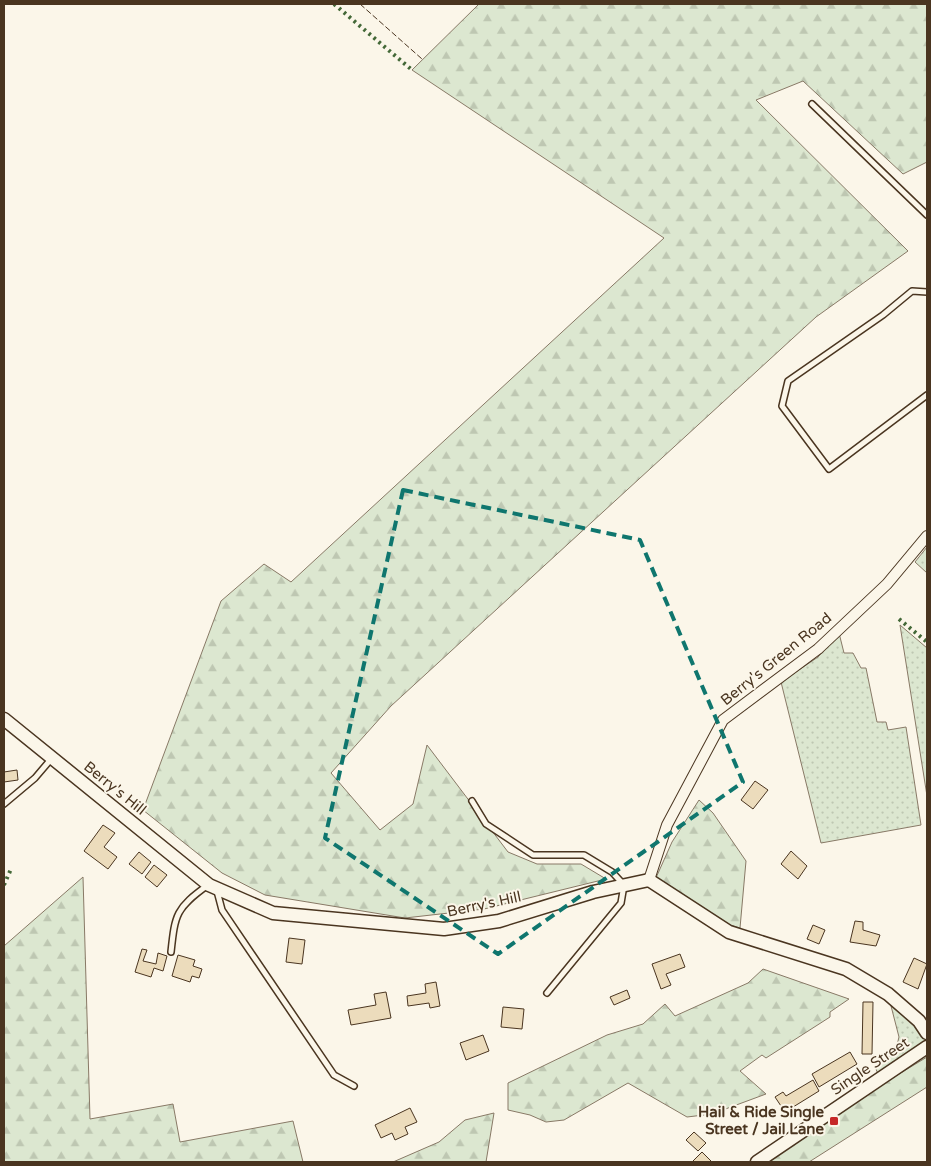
<svg xmlns="http://www.w3.org/2000/svg" width="931" height="1166" viewBox="0 0 931 1166" font-family="'Varela Round',sans-serif">
	<style>
		.grass { fill: url(#grass-dots); stroke: #887966 }
		.forest { fill: url(#forest-firs); stroke: #887966 }
		.building { fill: #ecdcbc; stroke: #4a3520 }
		.lines { fill: none; stroke-linecap: round; stroke-linejoin: round }
		.service-casing { stroke: #4a3520; stroke-width: 8 }
		.minor-casing { stroke: #4a3520; stroke-width: 12 }
		.tertiary-casing { stroke: #4a3520; stroke-width: 15 }
		.service { stroke: #fbf6e9; stroke-width: 5 }
		.minor { stroke: #fbf6e9; stroke-width: 10 }
		.tertiary { stroke: #fbf6e9; stroke-width: 12 }
		.hedge { stroke: #436837; stroke-width: 4; stroke-dasharray: 2.5 4; stroke-linecap: butt }
		.fence { stroke: #4a3520; stroke-width: 1; stroke-dasharray: 6 2.5; stroke-linecap: butt }
		.marked { fill: none; stroke: #0f766e; stroke-width: 4; stroke-dasharray: 10 6; stroke-linejoin: round }
		.poi-dot { fill: #c62828; stroke: #fbf6e9; stroke-width: 2 }
		.labels { text-anchor: middle; stroke-width: 4; stroke-linejoin: round; paint-order: stroke }
		.street-label { font-size: 15px; fill: #4a3520; stroke: #fbf6e9 }
		.poi-label { font-size: 15px; font-weight: bold; fill: #4a3520; stroke: #fbf6e9; text-anchor: end }
	</style>
	<defs>
		<pattern id="grass-dots" width="8" height="8" patternUnits="userSpaceOnUse" patternTransform="scale(1.25)"><rect width="8" height="8" fill="#dce7d0"/><path d="M2 2h.1M6 6h.1" fill="none" stroke="#bec7b2" stroke-width="1.8" stroke-linecap="round"/></pattern>
		<pattern id="forest-firs" width="22" height="20" patternUnits="userSpaceOnUse" patternTransform="scale(1.25)"><rect width="22" height="20" fill="#dce7d0"/><path d="M5 1l3.5 6h-7zM16 11l3.5 6h-7z" fill="#bec7b2"/></pattern>
	</defs>
	<rect width="100%" height="100%" fill="#fbf6e9"/>
	<!-- grass -->
	<path class="grass" d="M927 547V573L915 562Z
		M900 625 927 648V796Z
		M839 633 844 653H853L861 668H866L877 722H886L888 730 906 727 921 825 821 843 781 682 818 657Z
		M890 1002 927 1029V1068L883 1085 875 1067 895 1053 899 1037Z"/>
	<!-- forest -->
	<path class="forest" d="M479 4H927V162L903 174 803 81 756 100 908 251 816 317 391 706 331 773 380 830 413 804 427 745 508 852 537 864H581L606 879 484 909 405 918 265 895 222 873 143 810 221 601 264 564 291 582 664 238 412 70Z
		M699 800 713 813 746 861 740 928 720 922 655 880 672 842Z
		M83 877 90 1119 173 1104 180 1142 293 1121 303 1162H4V946Z
		M763 969 849 999 830 1012V1017L766 1058 762 1055 740 1071 766 1094 712 1114 687 1117 628 1083 564 1120 546 1122 530 1115 508 1110V1083L607 1035 643 1024 665 1004 675 1016 748 983Z
		M927 1057V1087L809 1162H754Z
		M494 1113 486 1162H393L439 1142 465 1120Z"/>
	<!-- building -->
	<path class="building" d="M17 770 18 780 4 782V772Z
		M755 781 768 790 753 809 741 800Z
		M103 825 115 833 104 847 117 857 108 869 84 851Z
		M791 851 807 866 798 879 781 864Z
		M139 852 151 862 142 874 129 864Z
		M154 865 167 875 157 887 145 877Z
		M855 921 863 922V930L880 935 876 946 850 942Z
		M813 925 825 930 819 944 807 939Z
		M289 938 305 940 302 964 286 962Z
		M142 949 147 950 143 961 156 964 158 953 167 956 163 971 154 968 151 977 135 972Z
		M680 954 685 967 666 974 671 985 661 989 652 964Z
		M178 955 195 960 193 966 202 969 199 978 192 976 190 982 172 976Z
		M914 958 927 964 918 989 903 982Z
		M436 982 440 1006 430 1008 429 1003 408 1006 407 996 426 993 425 984Z
		M627 990 630 998 614 1005 610 997Z
		M386 992 391 1018 351 1025 348 1010 376 1005 374 994Z
		M863 1002H873L872 1054H862Z
		M503 1007 524 1009 522 1029 501 1027Z
		M483 1035 489 1051 466 1060 460 1043Z
		M850 1052 857 1064 819 1087 812 1074Z
		M813 1080 819 1091 785 1112 775 1097 783 1092 786 1096Z
		M410 1108 417 1122 405 1127 408 1134 395 1140 392 1133 381 1138 375 1125Z
		M694 1132 706 1143 698 1151 686 1140Z
		M702 1152 712 1162H692Z"/>
	<g class="lines">
		<!-- service casing -->
		<g class="service-casing">
			<path id="service" d="M812 104 927 215
				M927 292 912 291 883 315 788 381 782 406 829 469 927 395
				M472 801 486 824 533 855H584L612 872 624 885 621 903 547 993
				M4 804 35 778 52 758
				M217 891 222 910 334 1075 354 1086
				M171 952C175 914 176 908 208 885"/>
		</g>
		<!-- minor casing -->
		<g class="minor-casing">
			<path id="minor" d="M649 880 667 825 723 720 818 649 887 584 927 536"/>
		</g>
		<!-- tertiary casing -->
		<g class="tertiary-casing">
			<path id="tertiary" d="M4 719 209 885 273 913 444 929 499 921 593 892 649 880 729 932 846 969 888 994 919 1021 927 1033
				M757 1162 927 1047"/>
		</g>
		<!-- service -->
		<use href="#service" class="service"/>
		<!-- minor -->
		<use href="#minor" class="minor"/>
		<!-- tertiary -->
		<use href="#tertiary" class="tertiary"/>
		<!-- hedge -->
		<path class="hedge" d="M334 4 412 70
			M899 619 927 642
			M4 885 11 869"/>
		<!-- fence -->
		<path class="fence" d="M360 4 422 59"/>
	</g>
	<!-- marked area -->
	<path class="marked" d="M403 490 640 540 743 782 498 954 325 838Z"/>
	<!-- markers -->
	<rect class="poi-dot" x="829" y="1116" width="10" height="10" rx="2.5"/>
	<g class="labels">
		<!-- street labels -->
		<g class="street-label">
			<text transform="translate(776 659) rotate(-39)" y="5">Berry's Green Road</text>
			<text transform="translate(115 788) rotate(39)" y="5">Berry's Hill</text>
			<text transform="translate(484 904) rotate(-12)" y="5">Berry's Hill</text>
			<text transform="translate(870 1066) rotate(-34)" y="5">Single Street</text>
		</g>
		<!-- poi labels -->
		<g class="poi-label">
			<text x="824" y="1117">Hail &amp; Ride Single<tspan x="824" dy="17">Street / Jail Lane</tspan></text>
		</g>
	</g>
	<!-- border -->
	<rect width="931" height="1166" fill="none" stroke="#4a3520" stroke-width="10"/>
</svg>
